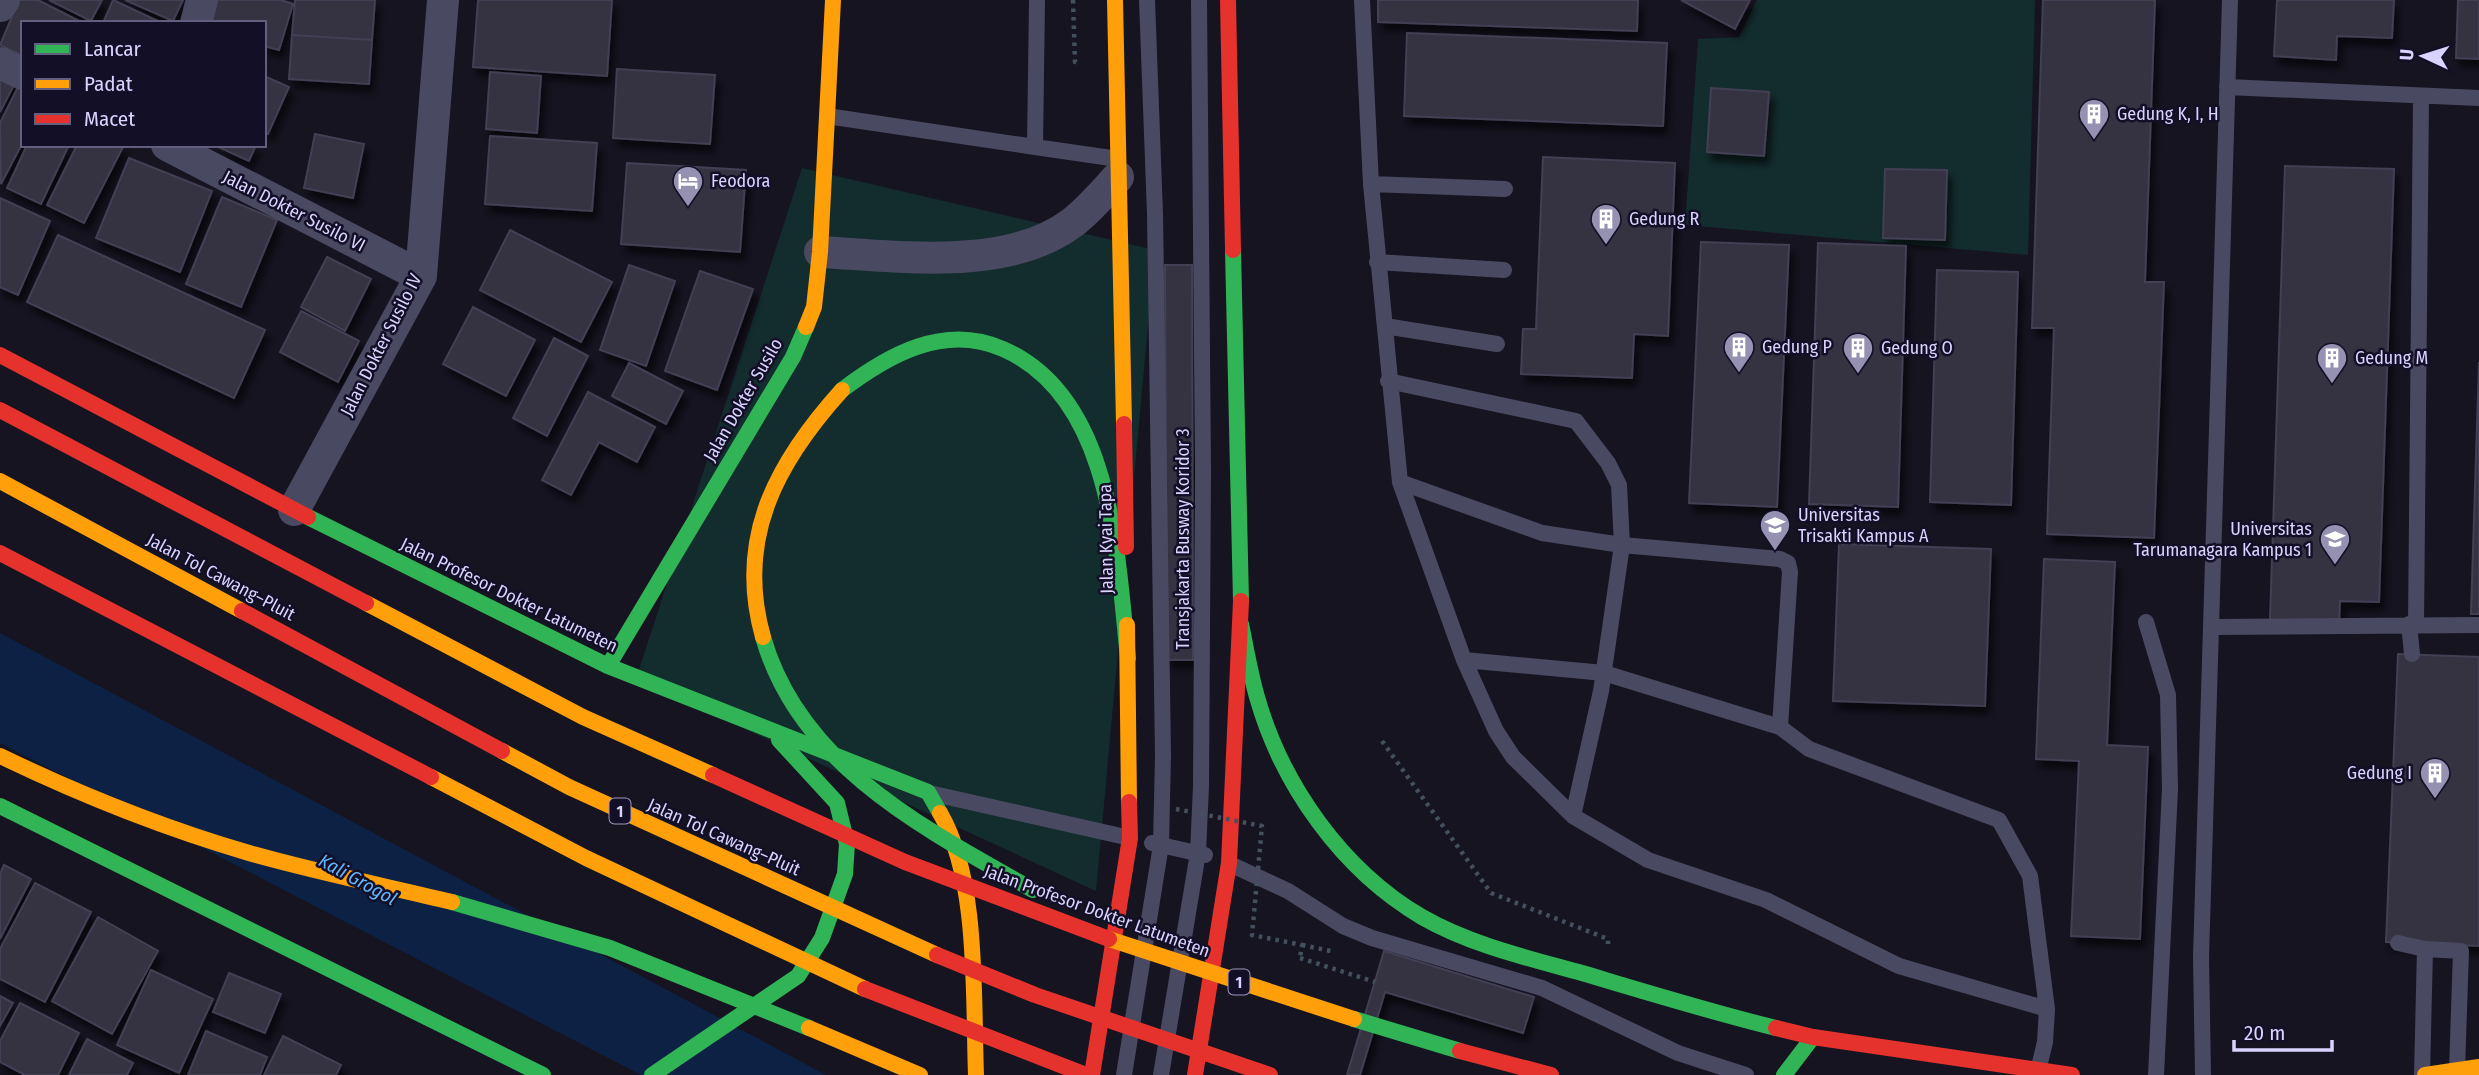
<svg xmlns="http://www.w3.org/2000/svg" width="2479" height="1075" viewBox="0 0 2479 1075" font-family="'Fira Sans Condensed',sans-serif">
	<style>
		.green { fill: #132c2d }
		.water { fill: #0d2144 }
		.building { fill: #343243; stroke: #433f54; stroke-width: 2; filter: url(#shadow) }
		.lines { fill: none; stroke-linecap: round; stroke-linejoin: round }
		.path { stroke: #44505f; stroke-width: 4.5; stroke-dasharray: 3.5 5; stroke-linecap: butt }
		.lane { stroke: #4a4962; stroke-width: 16 }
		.street { stroke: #4a4962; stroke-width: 32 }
		.fast { stroke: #30b455; stroke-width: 16 }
		.slow { stroke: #ff9f0a; stroke-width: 16 }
		.jam { stroke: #e5322d; stroke-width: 16 }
		.path-bridge { stroke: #44505f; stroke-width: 4.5; stroke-dasharray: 3.5 5; stroke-linecap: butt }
		.fast-bridge { stroke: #30b455; stroke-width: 16 }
		.slow-bridge { stroke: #ff9f0a; stroke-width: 16 }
		.jam-bridge { stroke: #e5322d; stroke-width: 16 }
		.labels { text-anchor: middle; stroke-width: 5; stroke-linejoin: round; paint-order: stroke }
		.shield { fill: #130f26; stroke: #9e99be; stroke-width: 2 }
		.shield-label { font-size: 16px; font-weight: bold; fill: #d9d4ff }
		.poi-label { font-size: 18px; fill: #d9d4ff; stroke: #130f26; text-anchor: start }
		.street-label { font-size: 18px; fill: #d9d4ff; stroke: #130f26 }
		.water-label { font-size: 19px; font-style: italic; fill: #62b6ff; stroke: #130f26 }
	</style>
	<defs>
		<filter id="shadow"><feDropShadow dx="4.5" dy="8" stdDeviation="3.5" flood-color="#0009"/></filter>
	</defs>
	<rect width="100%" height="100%" fill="#161421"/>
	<!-- green -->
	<path class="green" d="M1757 0H2035L2028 255 1685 225 1698 39 1739 37Z
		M802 168 1155 250 1096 891 636 679Z"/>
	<!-- water -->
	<path class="water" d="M0 633 826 1075H641L0 743Z"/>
	<!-- building -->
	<path class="building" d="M19 0H38L83 23H23V56L0 45Z
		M49 0H102L91 21Z
		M113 0 162 23H103Z
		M125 0H183L173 21Z
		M213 0H281L293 4 279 50 264 46V23H206Z
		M295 0H375L372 40 292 35Z
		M478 0H612L607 76 473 67Z
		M1378 0H1638L1637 31 1378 22Z
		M1681 0H1750L1735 29Z
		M2043 0H2155L2145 282H2164L2154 538 2047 534 2054 328H2032Z
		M2277 0H2394L2392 38 2337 36 2336 60 2274 56Z
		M2458 0H2479V59L2456 58Z
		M1407 33 1667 43 1663 126 1404 116Z
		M292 35 372 40 369 84 289 79Z
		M617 69 715 75 710 144 613 138Z
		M490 72 541 76 537 133 486 129Z
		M0 73 16 81 0 112Z
		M264 76 289 87 268 134 264 132Z
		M20 83 23 85V142L1 184 0 123Z
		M1711 88 1769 92 1764 156 1707 152Z
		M315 134 364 144 353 198 304 188Z
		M490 136 597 143 592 211 485 204Z
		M27 145H69L41 204 7 188Z
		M77 145H124L84 223 47 205Z
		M214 145H256L249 161Z
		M1543 157 1675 163 1668 336 1634 334 1632 378 1521 374 1523 329H1536Z
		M129 158 212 191 180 272 96 238Z
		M627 163 746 170 740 252 621 244Z
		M2285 166 2394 169 2379 602 2340 601 2339 622 2270 620Z
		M1885 169 1947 170 1945 240 1883 238Z
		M222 197 277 220 241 307 186 284Z
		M0 198 50 221 18 295 0 287Z
		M510 230 612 282 581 342 480 290Z
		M58 235 265 330 234 398 27 302Z
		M1701 242 1789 245 1777 507 1689 503Z
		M1818 243 1906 246 1898 507 1809 504Z
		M327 257 371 279 345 331 301 307Z
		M629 265 675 281 646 366 600 350Z
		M1165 265H1192L1193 660H1167Z
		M1937 270 2018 272 2011 505 1930 502Z
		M700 271 753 289 717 390 665 371Z
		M473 307 535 340 506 396 443 364Z
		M301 311 359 341 338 382 280 352Z
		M554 338 588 356 547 436 513 418Z
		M2479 362V614H2471Z
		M629 363 683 391 666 424 612 396Z
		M588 392 655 427 637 462 599 442 571 495 542 480Z
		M1839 544 1991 549 1985 706 1833 701Z
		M2044 559 2115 562 2107 745 2148 747 2140 939 2071 936 2079 761 2036 759Z
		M2398 654 2479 657V946L2386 942Z
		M4 865 31 879 0 939V874Z
		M35 883 91 912 45 1002 0 979V949Z
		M98 917 158 951 112 1034 52 1001Z
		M1384 951 1534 997 1523 1033 1385 992 1360 1075H1347Z
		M151 970 213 999 179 1073 117 1045Z
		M229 973 281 994 265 1033 213 1012Z
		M0 996 13 1003 0 1026Z
		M20 1003 79 1033 58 1075H25L0 1062V1041Z
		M206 1031 267 1057 260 1075H188Z
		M283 1036 341 1065 336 1075H264Z
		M87 1039 133 1063 127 1075H69Z"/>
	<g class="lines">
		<!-- path -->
		<path class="path" d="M1073 0 1075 62H1080
			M1382 741 1491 893 1608 939V944
			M1302 945 1335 952
			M1300 958 1375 982"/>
		<!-- lane -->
		<path class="lane" d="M1037 0 1035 147 1118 159
			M1362 0 1371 184
			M2227 87 2479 98
			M827 116 1035 147
			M1505 189 1371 184 1400 482 1464 660 1496 731 1513 757 1573 816 1648 860 1766 900 1899 966 2047 1009
			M1377 262 1504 270
			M1385 326 1497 344
			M1388 381 1576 421 1608 463 1619 485 1622 545 1601 691 1573 816
			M1400 482 1542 533 1622 545 1780 559 1788 563 1790 572 1780 727
			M2146 622 2168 695 2170 789 2156 1075
			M2409 624 2412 654
			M2416 624 2421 97
			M2211 627 2479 625
			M1464 660 1604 673 1780 727 1809 749 1999 820 2030 876 2047 1009 2045 1042 2038 1071
			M934 794 1130 838
			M1152 843 1205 855
			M1230 864 1288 891 1343 926 1372 938 1542 988 1678 1053 1746 1075
			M2398 943 2425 949 2461 951 2457 1070
			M1124 1075 1161 845 1163 755 1155 214 1147 0
			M1161 1075 1198 853 1201 786 1203 471 1199 0
			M2203 1075 2201 957 2230 0
			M2422 1075 2425 949"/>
		<!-- street -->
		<path class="street" d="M0 6 4 0
			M196 23 202 0
			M0 63 23 74
			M167 145 421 276
			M820 252C898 256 1006 272 1072 223 1089 210 1104 192 1118 177
			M294 510 421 276 443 0"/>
		<!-- fast -->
		<path class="fast" d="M1233 250 1241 601
			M842 390C888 355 944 323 1003 349 1113 397 1117 555 1128 658
			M308 517 608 666 928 792 940 813
			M1241 624C1246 648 1250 673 1257 697 1282 785 1342 870 1422 917 1471 945 1528 958 1582 973 1646 992 1711 1012 1776 1028
			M608 666 793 357 806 327
			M0 806 543 1075
			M1354 1019 1460 1051
			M652 1075 798 976 822 938 845 874 847 844 837 803 779 740
			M1784 1075 1813 1037"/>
		<!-- slow -->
		<path class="slow" d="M1115 0 1124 424
			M806 327 814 307 820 252 833 0
			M1127 625 1129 802
			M940 813C979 879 973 997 976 1075
			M2425 1075 2479 1067"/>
		<!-- jam -->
		<path class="jam" d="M1228 0 1233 250
			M0 355 308 517
			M1124 424 1126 547
			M1776 1028 1813 1037 2072 1075
			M1092 1075 1130 838 1129 802
			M1195 1075 1229 863 1241 601"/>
		<!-- path-bridge -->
		<path class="path-bridge" d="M1176 809 1262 826 1252 935 1302 945 1300 958"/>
		<!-- fast-bridge -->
		<path class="fast-bridge" d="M763 637C799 765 925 829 1033 890
			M452 902 610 948 809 1028"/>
		<!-- slow-bridge -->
		<path class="slow-bridge" d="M0 481 242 611
			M366 603 583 717 713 775
			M763 637C735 538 777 462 842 390
			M502 751 569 787 937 955
			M0 756C81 795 163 828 249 853 316 872 385 886 452 902
			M431 777 586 858 865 989
			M1109 939 1354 1019
			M809 1028 920 1075"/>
		<!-- jam-bridge -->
		<path class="jam-bridge" d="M0 410 366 603
			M0 553 431 777
			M242 611 502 751
			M713 775 905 862 1109 939
			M937 955 1035 995 1270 1075
			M865 989 1086 1075
			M1460 1051 1551 1075"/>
	</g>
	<!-- icons -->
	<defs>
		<g id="building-pin" transform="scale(1.575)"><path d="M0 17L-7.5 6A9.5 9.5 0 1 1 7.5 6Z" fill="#9591b1" stroke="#130f26"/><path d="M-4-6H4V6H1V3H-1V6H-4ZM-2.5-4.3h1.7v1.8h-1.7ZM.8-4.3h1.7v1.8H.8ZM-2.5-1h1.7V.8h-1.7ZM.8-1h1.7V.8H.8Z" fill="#fff"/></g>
		<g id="hotel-pin" transform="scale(1.575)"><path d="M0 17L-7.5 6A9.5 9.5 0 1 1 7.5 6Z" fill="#9591b1" stroke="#130f26"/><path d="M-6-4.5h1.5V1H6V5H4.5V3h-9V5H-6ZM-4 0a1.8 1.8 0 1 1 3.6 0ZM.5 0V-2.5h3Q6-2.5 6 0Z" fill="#fff"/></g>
		<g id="university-pin" transform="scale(1.575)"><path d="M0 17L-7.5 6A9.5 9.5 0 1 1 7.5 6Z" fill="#9591b1" stroke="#130f26"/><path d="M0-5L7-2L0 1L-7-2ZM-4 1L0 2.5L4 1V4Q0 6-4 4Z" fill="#fff"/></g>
	</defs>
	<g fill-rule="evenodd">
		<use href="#building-pin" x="2094" y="114"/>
		<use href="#hotel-pin" x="688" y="181"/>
		<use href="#building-pin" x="1606" y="219"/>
		<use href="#building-pin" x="1739" y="347"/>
		<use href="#building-pin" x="1858" y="348"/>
		<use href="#building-pin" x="2332" y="358"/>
		<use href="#university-pin" x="1775" y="525"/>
		<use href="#university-pin" x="2335" y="539"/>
		<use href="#building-pin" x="2435" y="773"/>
	</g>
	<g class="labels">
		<!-- shield labels -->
		<g class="shield">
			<rect x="609.5" y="798.5" width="21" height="25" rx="5"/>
			<rect x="1228.5" y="969.5" width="21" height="25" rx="5"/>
		</g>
		<g class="shield-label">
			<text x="620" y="817">1</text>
			<text x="1239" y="988">1</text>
		</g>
		<!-- poi labels -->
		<g class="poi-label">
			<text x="2117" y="120">Gedung K, I, H</text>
			<text x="711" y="187">Feodora</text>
			<text x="1629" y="225">Gedung R</text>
			<text x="1762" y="353">Gedung P</text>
			<text x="1881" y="354">Gedung O</text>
			<text x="2355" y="364">Gedung M</text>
			<text x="1798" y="521">Universitas<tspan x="1798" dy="21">Trisakti Kampus A</tspan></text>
			<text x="2312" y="535" text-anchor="end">Universitas<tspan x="2312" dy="21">Tarumanagara Kampus 1</tspan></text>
			<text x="2412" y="779" text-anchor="end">Gedung I</text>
		</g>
		<!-- street labels -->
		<g class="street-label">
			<text transform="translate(294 211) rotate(27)" y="6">Jalan Dokter Susilo VI</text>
			<text transform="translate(381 345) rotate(-63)" y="6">Jalan Dokter Susilo IV</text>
			<text transform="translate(743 400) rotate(-60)" y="6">Jalan Dokter Susilo</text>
			<text transform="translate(1106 539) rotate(-91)" y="6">Jalan Kyai Tapa</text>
			<text transform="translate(1183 539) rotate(-90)" y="6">Transjakarta Busway Koridor 3</text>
			<text transform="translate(221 577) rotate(28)" y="6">Jalan Tol Cawang–Pluit</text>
			<text transform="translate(509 595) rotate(26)" y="6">Jalan Profesor Dokter Latumeten</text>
			<text transform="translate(724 837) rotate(24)" y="6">Jalan Tol Cawang–Pluit</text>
			<text transform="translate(1097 911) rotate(20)" y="6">Jalan Profesor Dokter Latumeten</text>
		</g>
		<!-- water labels -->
		<g class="water-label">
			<text transform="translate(358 879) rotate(29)" y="7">Kali Grogol</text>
		</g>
	</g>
	<!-- legend -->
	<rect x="21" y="21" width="245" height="126" fill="#130f26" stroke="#625e7d" stroke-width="2"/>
	<rect x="35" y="44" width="35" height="10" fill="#30b455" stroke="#625e7d" stroke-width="2"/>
	<text x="84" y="56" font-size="21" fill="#d9d4ff">Lancar</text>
	<rect x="35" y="79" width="35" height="10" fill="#ff9f0a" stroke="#625e7d" stroke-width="2"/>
	<text x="84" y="91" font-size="21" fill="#d9d4ff">Padat</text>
	<rect x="35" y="114" width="35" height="10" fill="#e5322d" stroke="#625e7d" stroke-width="2"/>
	<text x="84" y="126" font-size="21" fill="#d9d4ff">Macet</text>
	<!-- north arrow -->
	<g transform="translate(2423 56) rotate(274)" stroke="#130f26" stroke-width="5" paint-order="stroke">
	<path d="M0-5L12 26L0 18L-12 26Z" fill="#d9d4ff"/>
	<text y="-10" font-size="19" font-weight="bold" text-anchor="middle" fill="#d9d4ff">U</text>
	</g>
	<!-- scale -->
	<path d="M2234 1040v10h98v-10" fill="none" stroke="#d9d4ff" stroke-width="3.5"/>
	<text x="2244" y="1040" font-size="21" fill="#d9d4ff" stroke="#130f26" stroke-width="5" paint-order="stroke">20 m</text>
</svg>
